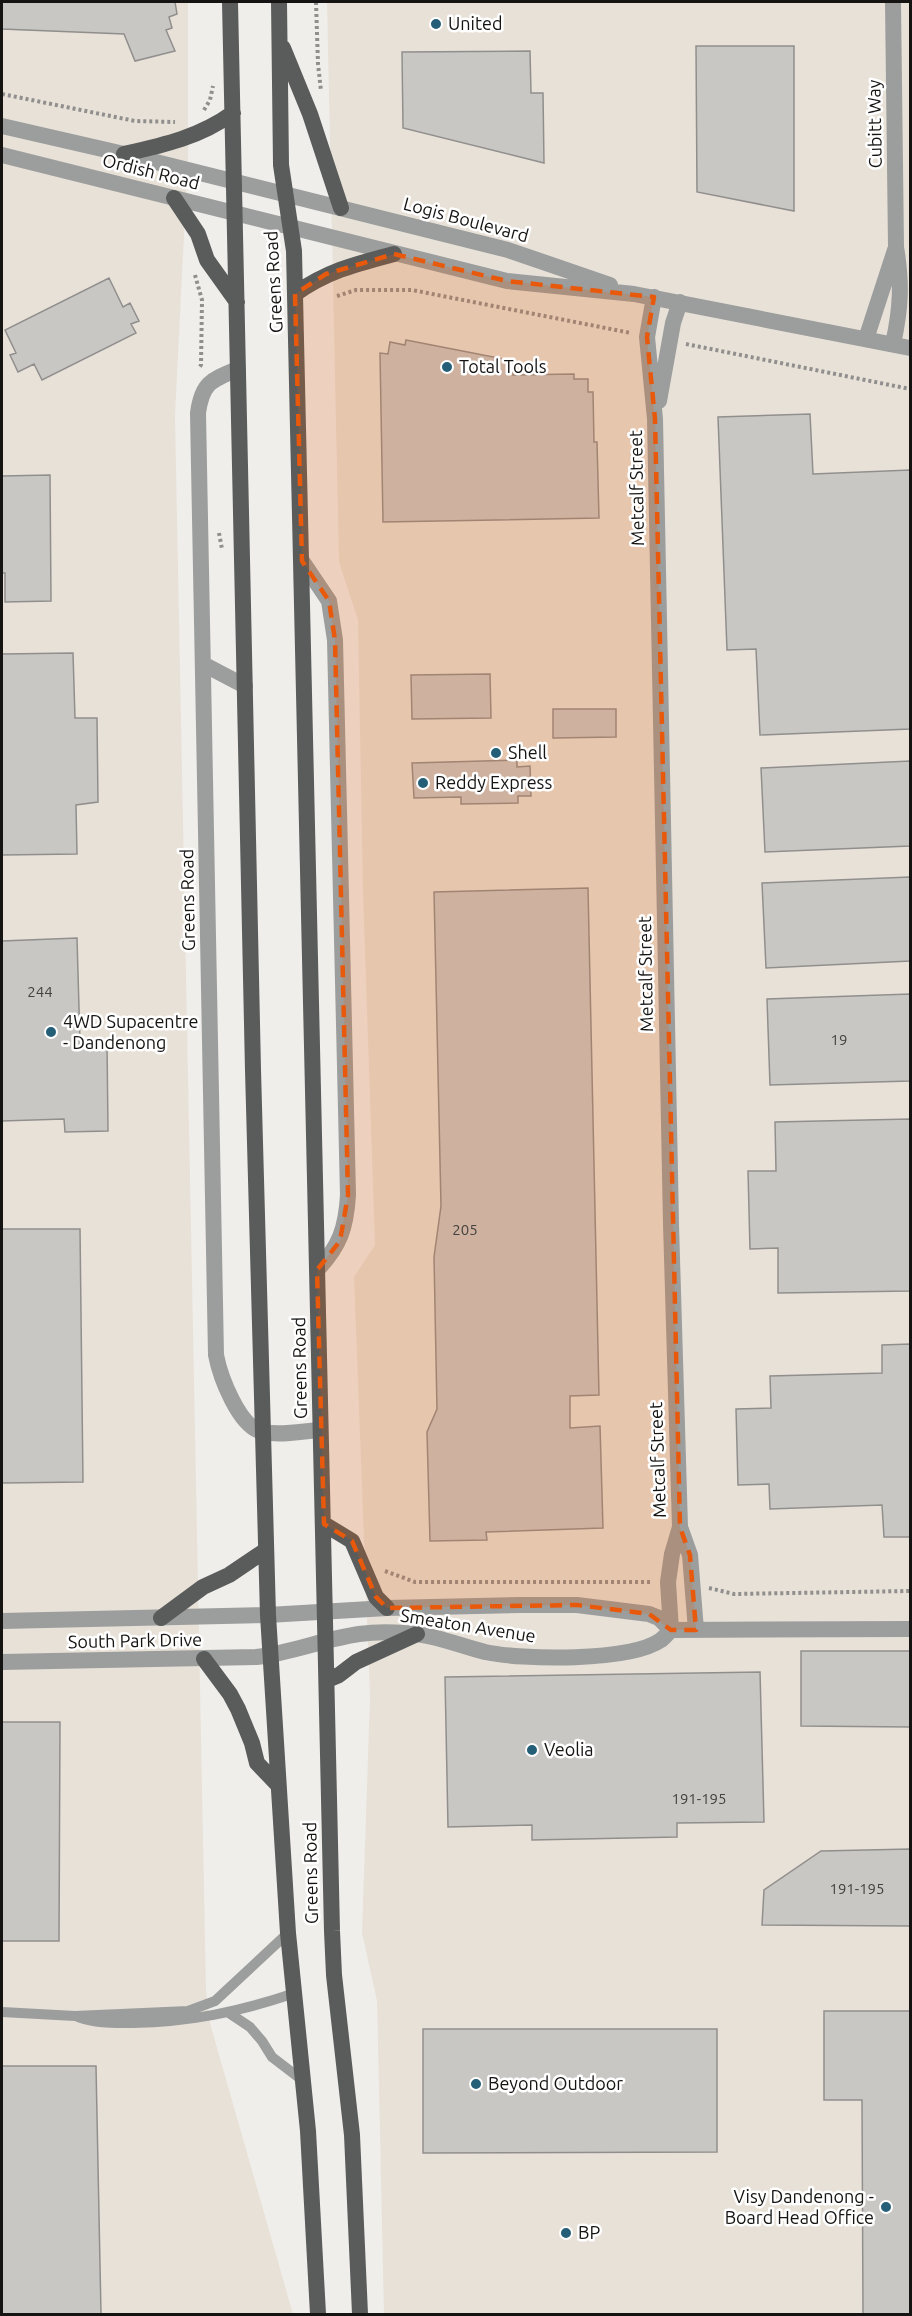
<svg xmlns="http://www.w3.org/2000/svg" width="912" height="2316" viewBox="0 0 912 2316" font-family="Ubuntu,sans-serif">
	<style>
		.built { fill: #e8e1d8 }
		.building { fill: #c9c7c4; stroke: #918f8d; stroke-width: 1.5 }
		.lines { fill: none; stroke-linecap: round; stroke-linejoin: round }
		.path { stroke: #908f8d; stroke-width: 4; stroke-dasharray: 3 3; stroke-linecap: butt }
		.service { stroke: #9c9e9d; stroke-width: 10 }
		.minor { stroke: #9c9e9d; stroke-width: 16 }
		.primary { stroke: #595c5b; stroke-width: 16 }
		.marked { fill: #e8590c; fill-opacity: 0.2; stroke: #e8590c; stroke-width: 4.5; stroke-dasharray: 12 8; stroke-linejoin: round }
		.poi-dot { fill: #245e77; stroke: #fff; stroke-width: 2 }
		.labels { text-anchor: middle; stroke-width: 5; stroke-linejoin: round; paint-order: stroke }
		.number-label { font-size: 15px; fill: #42413f }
		.poi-label { font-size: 18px; fill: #151413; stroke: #fff; text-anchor: start }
		.street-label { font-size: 18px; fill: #151413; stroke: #fff }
	</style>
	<rect width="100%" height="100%" fill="#f0eeeb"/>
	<!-- built -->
	<path class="built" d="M2 2H188V156L175 415 206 1990 210 2023 293 2314H2Z
		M327 2H910V2314H384L377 2001 362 1933 370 1697 354 1277 375 1245 363 893 358 620 339 562Z"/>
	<!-- building -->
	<path class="building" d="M2 2H175L177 14 169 17 172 28 166 30 175 51 135 61 124 34 2 29Z
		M696 46H794V211L697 192Z
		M530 51 531 93H543L544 163 403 128 402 52Z
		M109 278 123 307 130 303 139 321 131 324 136 333 42 380 34 364 18 372 10 355 16 353 5 330Z
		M406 340 514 361 513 375 574 374V379H588V392H593L594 442H597L599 518 383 522 380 353 388 354 390 342 405 345Z
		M810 414 813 474 910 470V729L760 735 756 649 727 650 718 417Z
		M50 475 51 601 5 602V573H2V476Z
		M73 653 75 718H97L98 802 76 805 77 854 2 855V654Z
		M490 674 491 718 412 719 411 675Z
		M553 709H616V737L553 738Z
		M517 760V767L530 766 531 796H518V803L461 804V797L414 798 412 763Z
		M910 761V846L765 852 761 768Z
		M910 877V961L766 968 762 883Z
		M588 888 599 1395 570 1396V1428L600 1426 603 1528 486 1532 487 1540 430 1541 427 1432 437 1409 434 1257 441 1206 434 892Z
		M77 938 80 1043 107 1042 108 1131 65 1132 64 1119 2 1121V941Z
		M910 994V1081L770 1085 767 999Z
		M910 1119V1291L778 1293V1248L750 1249 748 1171H776L775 1122Z
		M2 1229H80L83 1482 2 1483Z
		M910 1344V1537H884L882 1505 770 1509 769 1484 738 1485 736 1409 771 1408 770 1376 882 1373V1345Z
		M801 1651H910V1727L801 1726Z
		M760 1672 764 1822 677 1823V1837L532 1840V1825L448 1827 445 1677Z
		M2 1722H60L59 1941H2Z
		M910 1849V1926L762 1925 764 1890 821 1851Z
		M824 2011H910V2314H863L862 2100H824Z
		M423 2029H717V2152L423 2153Z
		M2 2066H96L101 2314H2Z"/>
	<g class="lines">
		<!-- path -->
		<path class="path" d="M316 2 318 64 321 91
			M2 94 135 121 175 122
			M204 110 210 100 213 86
			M195 275 202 300 201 365 199 368
			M337 296 356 290H412L631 333
			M686 344 910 389
			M219 533 222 549
			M385 1571 415 1582H651
			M709 1588 734 1594 910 1591"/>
		<!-- service -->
		<path class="service" d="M2 2012 75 2016 188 2011 215 2001 288 1933
			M229 2013 250 2027 262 2041 272 2057 302 2080
			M78 2017C97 2024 114 2023 133 2023 190 2022 238 2012 292 1994"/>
		<!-- minor -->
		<path class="minor" d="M893 2 896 247C902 283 901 308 893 344
			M2 126 124 154 508 250 610 285
			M2 155 507 281 634 294 910 348
			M654 297 647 337 655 419 671 1224 680 1527 690 1555 696 1630
			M866 339 895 250
			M238 369C211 380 202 383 198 413L216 1355C220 1376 239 1428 263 1432 281 1436 303 1431 320 1430
			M659 401 673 323 680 302
			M302 561 329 601 335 640 348 1195C346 1228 340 1246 317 1270
			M203 664 245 686
			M2 1621 268 1615 387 1608 520 1605H577L649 1614 659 1618 671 1630
			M671 1630 668 1582 672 1554 680 1527
			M2 1662 256 1657C291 1653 324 1639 359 1634 373 1632 390 1632 405 1633 432 1634 458 1645 485 1652 522 1660 629 1662 661 1640 665 1637 668 1633 671 1630L910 1629"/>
		<!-- primary -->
		<path class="primary" d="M230 2 253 1070 268 1615 288 1933 308 2131 318 2314
			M279 2 281 165 294 251 332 1931 334 1975 352 2135 360 2314
			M283 48 310 114 341 208
			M124 154C164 145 200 137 233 113
			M174 198 198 234 207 260 237 302
			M295 294C327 271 356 264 394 254
			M324 1524 352 1541 376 1597 387 1608
			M161 1618 203 1587 229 1575 266 1550
			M204 1659 230 1694 238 1709 252 1743 257 1763 278 1785
			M327 1680 339 1675 356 1662 417 1634"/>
	</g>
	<!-- marked area -->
	<path class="marked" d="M394 254 507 281 654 297 647 337 655 419 680 1527 690 1555 696 1630H671L649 1614 577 1605 387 1608 376 1597 352 1541 324 1524 317 1270 340 1241 348 1195 335 640 329 601 302 561 295 294 326 274Z"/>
	<!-- markers -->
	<g class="poi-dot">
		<circle cx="436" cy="24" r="6"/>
		<circle cx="447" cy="367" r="6"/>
		<circle cx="496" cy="753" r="6"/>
		<circle cx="423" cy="783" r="6"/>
		<circle cx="51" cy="1032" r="6"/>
		<circle cx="532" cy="1750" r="6"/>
		<circle cx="476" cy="2084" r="6"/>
		<circle cx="886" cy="2207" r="6"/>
		<circle cx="566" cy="2233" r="6"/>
	</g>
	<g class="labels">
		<!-- number labels -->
		<g class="number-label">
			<text x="40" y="997">244</text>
			<text x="839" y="1045">19</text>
			<text x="465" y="1235">205</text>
			<text x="699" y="1804">191-195</text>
			<text x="857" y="1894">191-195</text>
		</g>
		<!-- poi labels -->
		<g class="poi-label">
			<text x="448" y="30">United</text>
			<text x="459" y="373">Total Tools</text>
			<text x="508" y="759">Shell</text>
			<text x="435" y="789">Reddy Express</text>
			<text x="63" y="1028">4WD Supacentre<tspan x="63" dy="21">- Dandenong</tspan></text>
			<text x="544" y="1756">Veolia</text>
			<text x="488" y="2090">Beyond Outdoor</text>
			<text x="874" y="2203" text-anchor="end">Visy Dandenong -<tspan x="874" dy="21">Board Head Office</tspan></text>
			<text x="578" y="2239">BP</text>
		</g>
		<!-- street labels -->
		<g class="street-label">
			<text transform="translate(875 124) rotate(-91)" y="6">Cubitt Way</text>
			<text transform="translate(151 172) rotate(14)" y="6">Ordish Road</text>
			<text transform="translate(466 220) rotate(15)" y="6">Logis Boulevard</text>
			<text transform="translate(274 282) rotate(-93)" y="6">Greens Road</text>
			<text transform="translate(637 488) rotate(-91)" y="6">Metcalf Street</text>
			<text transform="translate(188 900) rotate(-91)" y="6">Greens Road</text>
			<text transform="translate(646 974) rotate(-91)" y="6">Metcalf Street</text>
			<text transform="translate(300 1368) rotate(-91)" y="6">Greens Road</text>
			<text transform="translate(658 1460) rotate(-92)" y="6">Metcalf Street</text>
			<text transform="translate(468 1626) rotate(9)" y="6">Smeaton Avenue</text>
			<text transform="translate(135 1641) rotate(-1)" y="6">South Park Drive</text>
			<text transform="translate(311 1873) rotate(-91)" y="6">Greens Road</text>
		</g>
	</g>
	<!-- border -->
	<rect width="912" height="2316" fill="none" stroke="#151413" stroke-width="6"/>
</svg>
